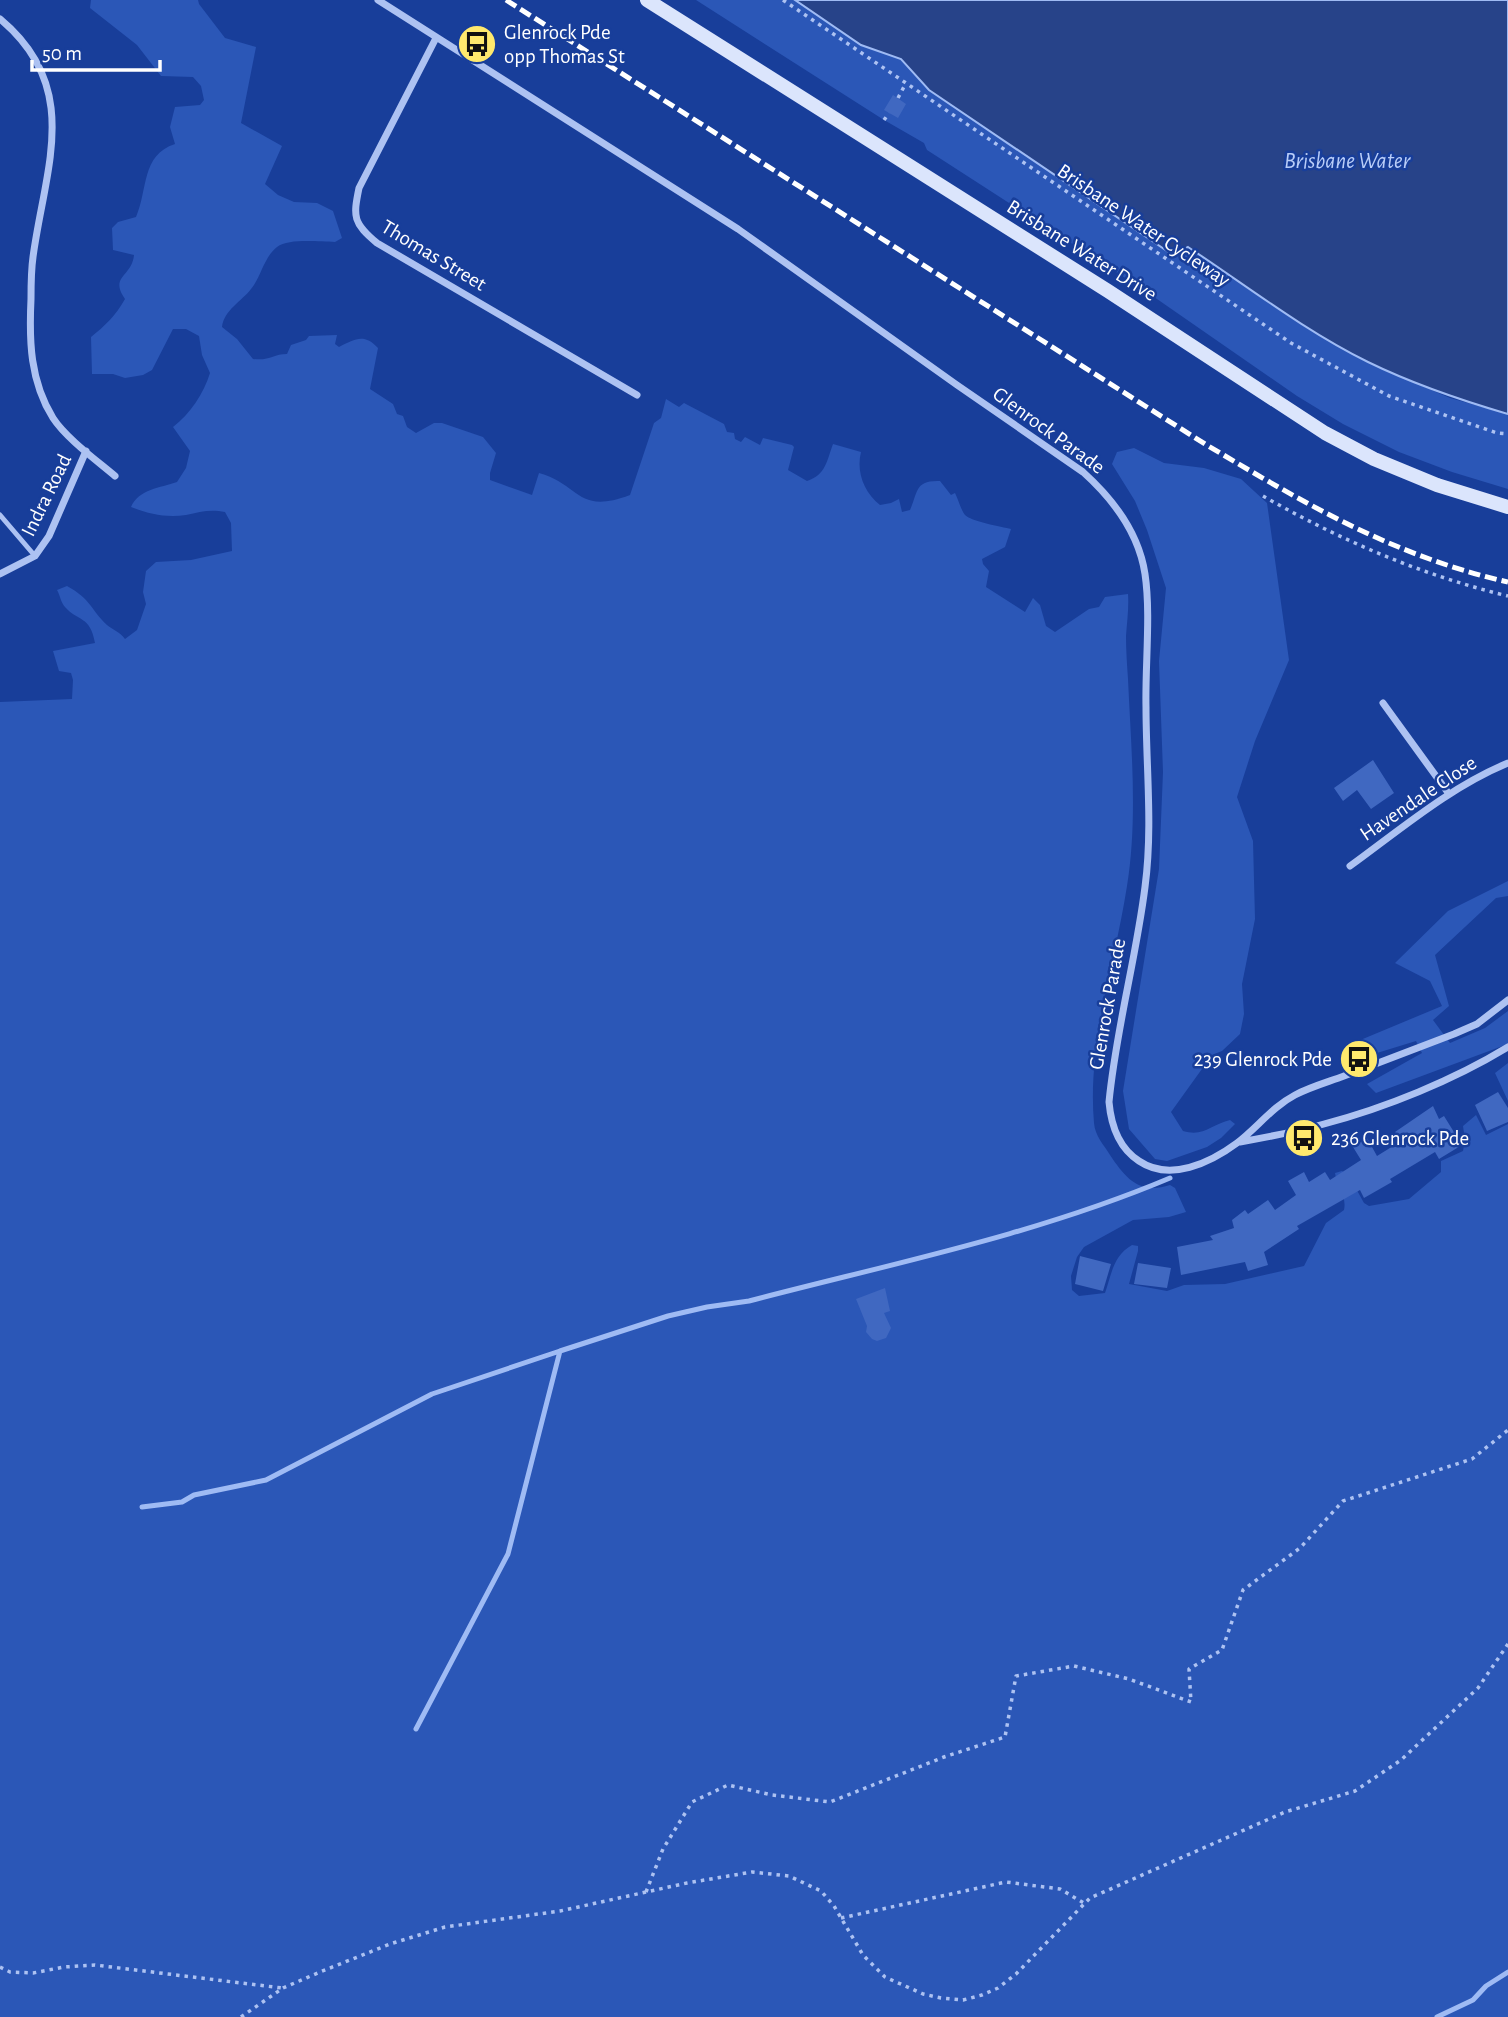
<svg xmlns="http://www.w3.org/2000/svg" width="1508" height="2017" viewBox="0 0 1508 2017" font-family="'Alegreya Sans',sans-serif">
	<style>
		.green { fill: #2b57b7 }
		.water { fill: #274389; stroke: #9fbbf4; stroke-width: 2 }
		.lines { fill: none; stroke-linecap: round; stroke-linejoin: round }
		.stream { stroke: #9fbbf4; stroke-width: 5 }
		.building { fill: #4068c1 }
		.path { stroke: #adc2f2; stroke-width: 3.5; stroke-dasharray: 3.5 5; stroke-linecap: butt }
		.service { stroke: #adc2f2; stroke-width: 5 }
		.minor { stroke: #adc2f2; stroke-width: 7 }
		.secondary { stroke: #dbe5fc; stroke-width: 14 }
		.rail { stroke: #fff; stroke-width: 5; stroke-dasharray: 12 5; stroke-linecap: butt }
		.labels { text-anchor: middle; stroke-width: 5; stroke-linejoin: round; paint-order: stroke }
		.poi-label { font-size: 21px; fill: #fff; stroke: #183e9a; text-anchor: start }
		.street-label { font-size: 21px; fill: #fff; stroke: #183e9a }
		.water-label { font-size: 23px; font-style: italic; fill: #b9cdf8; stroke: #183e9a }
	</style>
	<rect width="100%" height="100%" fill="#183e9a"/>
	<!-- green -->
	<path class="green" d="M91 0H198L199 4 225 38 256 47 241 123 282 146 265 184 278 195 294 202 317 203 333 211 342 238 335 242C320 242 289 238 277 247 264 257 261 277 251 289 242 301 224 310 222 327L237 339 253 359C270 361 273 354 287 354L291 345 306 340 309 336 337 335 335 344 339 347C355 339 364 333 378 348L370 389 393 404 397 414 403 416 407 427 416 433 434 423H442L483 437 496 453 490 473V480L532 495 539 473C581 485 577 515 630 495L654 423 661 418 666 399 679 407 684 403 724 424 727 432 734 433 735 439 741 442 745 437 760 445 763 438 792 445 794 447 788 470 807 481C826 475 827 460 833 444L861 452C856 472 864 492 880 505L891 503 899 499 902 512 910 510C918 493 914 480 940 481L951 495 955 493C958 499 962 512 965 515 970 521 1002 527 1011 529L1005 547 982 559 983 564 989 571 986 587 1025 612 1033 598 1040 605 1046 626 1055 632 1089 609 1099 607 1105 597 1128 594C1129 608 1127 622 1126 636 1126 650 1127 665 1128 679 1131 747 1138 818 1127 886 1115 964 1087 1044 1094 1123 1095 1136 1104 1145 1110 1155 1126 1179 1140 1195 1170 1185L1175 1188 1186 1212 1169 1217 1133 1220 1084 1247 1077 1257 1071 1276 1072 1290 1079 1296 1105 1293C1112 1273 1113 1256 1132 1245L1138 1246V1251L1129 1284 1167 1291 1184 1285 1225 1284 1304 1266 1326 1223 1344 1210C1347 1196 1337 1187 1335 1173L1342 1171 1349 1176 1364 1203 1369 1206 1409 1199 1441 1172V1161L1463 1151 1465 1140 1463 1126 1476 1115 1486 1135 1508 1124V2017H0V702L72 699 73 680 71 673 59 671 53 651 95 643C90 615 78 622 65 607 61 603 60 595 57 590L67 586C91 599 91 610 107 625 113 630 120 632 125 639L137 630 146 604 143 592 146 571 156 562 191 560 232 551 231 523 225 512C210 509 200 512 186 515 166 518 149 514 131 507 139 489 160 488 177 482L186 468 190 451 173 427C190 414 204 393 210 373L202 355 199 336 186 329H173L152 370 143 375 125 378 113 374H92L91 337C105 326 116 315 125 299 109 276 132 277 134 255L113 250 112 228 118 222 136 217C148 190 141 155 175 144L170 127 175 107 200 105 204 100 201 86 193 77 161 76 137 45 90 8Z
		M696 0H795L861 45 901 59 929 90 1050 171 1188 247 1316 332 1367 362 1450 398 1508 414V489L1452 472 1399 452 1343 424 1297 396 1144 290 927 150 924 143 884 120Z
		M1134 448 1164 463 1204 468 1241 479 1267 503 1289 660 1255 741 1237 797 1253 841 1255 919 1242 984 1244 1014 1240 1034 1222 1051 1212 1055 1171 1112 1183 1131C1204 1137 1210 1125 1230 1120L1235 1124 1221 1138 1207 1147 1167 1161 1155 1159 1129 1129 1123 1091 1159 869 1163 772 1159 661 1166 588 1147 530 1135 501 1112 464 1117 452Z
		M1508 881V896L1496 898 1435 955 1449 1006 1433 1020 1450 1043 1485 1028 1508 1011V1044L1376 1093 1367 1084 1422 1053 1416 1041 1364 1057 1358 1041 1442 1006 1430 981 1395 963 1448 911Z
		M1508 1063V1101L1495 1073Z"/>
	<!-- water -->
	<path class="water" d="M795 0H1508V414C1460 400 1413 384 1368 362 1305 331 1247 286 1188 247L1173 255 929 90 901 59 861 45Z"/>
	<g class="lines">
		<!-- stream -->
		<path class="stream" d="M142 1507 182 1502 194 1495 266 1480 432 1394 560 1351
			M416 1729 508 1554 560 1351 668 1316 707 1307 749 1301C890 1264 1035 1235 1170 1178
			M1437 2017 1473 2000 1486 1986 1508 1972"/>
	</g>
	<!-- building -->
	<path class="building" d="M893 95 906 104 898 118 884 110Z
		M1373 760 1394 793 1371 809 1357 790 1343 801 1334 788Z
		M1498 1092 1508 1108V1122L1487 1131 1475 1105Z
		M1433 1106 1439 1119 1444 1116 1462 1145 1439 1159 1435 1152 1390 1179 1392 1182 1364 1198 1360 1190 1297 1226 1299 1229 1264 1252 1268 1265 1248 1271 1245 1262 1181 1275 1177 1247 1213 1240 1210 1236 1234 1228 1232 1220 1245 1210 1248 1214 1268 1200 1275 1210 1296 1195 1288 1181 1304 1172 1309 1182 1325 1172 1330 1180 1361 1160 1353 1147 1367 1138 1377 1156 1398 1143 1399 1139 1395 1132Z
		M1080 1256 1111 1264 1103 1291 1075 1284Z
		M1138 1263 1171 1268 1167 1288 1134 1284Z
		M885 1288 890 1311 884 1313 891 1328 886 1338 877 1341 872 1339 866 1332 867 1326 856 1299Z"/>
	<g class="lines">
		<!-- path -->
		<path class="path" d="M783 0 1291 343 1389 396 1497 433 1508 434
			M898 98 906 83
			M884 120 889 113
			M1263 496C1340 540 1421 575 1508 596
			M646 1892 663 1849 692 1802 728 1785 772 1795 830 1802 944 1757 1005 1737 1016 1676 1074 1666 1129 1679 1191 1702 1189 1669 1222 1650 1243 1590 1300 1548 1343 1501 1472 1459 1508 1430
			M841 1918 1006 1882 1060 1889 1084 1903
			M0 1967 10 1972 33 1973 64 1967 95 1965 282 1988
			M241 2017 283 1988 320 1972 390 1944 445 1927 560 1911 687 1883 752 1872 789 1876 821 1891 834 1906 863 1955 885 1977 923 1994 941 1998 963 2000 982 1995 998 1988 1016 1974 1090 1898 1285 1812 1355 1791 1401 1760 1478 1688 1508 1644"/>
		<!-- service -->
		<path class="service" d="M0 515 35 556"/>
		<!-- minor -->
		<path class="minor" d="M378 0 738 229 957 385 1083 472C1113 499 1139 534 1145 574 1151 614 1145 666 1146 707 1146 767 1153 827 1145 887 1136 959 1116 1029 1109 1102 1111 1125 1119 1148 1139 1161 1170 1182 1210 1163 1237 1143 1257 1128 1272 1107 1295 1095 1310 1087 1328 1082 1344 1076 1381 1062 1417 1048 1454 1034L1477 1024 1508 1000
			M0 19C83 88 45 168 33 257 31 271 31 285 31 299 29 341 30 381 53 418 66 438 96 460 115 476
			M436 38 359 188C353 217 353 223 377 243L637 395
			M0 574 35 556 49 536 86 451
			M1383 703 1449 794
			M1350 866C1401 829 1450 787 1508 763
			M1240 1142C1268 1137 1296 1132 1324 1124 1385 1108 1454 1080 1508 1047"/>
		<!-- secondary -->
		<path class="secondary" d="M647 0 1108 291 1325 433 1374 459 1437 485 1508 507"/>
		<!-- rail -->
		<path class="rail" d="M506 0 1205 444C1304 503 1393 556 1508 582"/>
	</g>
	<!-- icons -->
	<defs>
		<g id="bus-disc" transform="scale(2.0125)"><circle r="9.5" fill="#ffe96d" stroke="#183e9a"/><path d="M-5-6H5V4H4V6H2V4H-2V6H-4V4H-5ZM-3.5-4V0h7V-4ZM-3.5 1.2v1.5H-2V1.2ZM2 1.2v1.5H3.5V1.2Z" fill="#111"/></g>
	</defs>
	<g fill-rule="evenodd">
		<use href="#bus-disc" x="477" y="44"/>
		<use href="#bus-disc" x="1359" y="1059"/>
		<use href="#bus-disc" x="1304" y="1138"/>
	</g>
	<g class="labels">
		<!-- poi labels -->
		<g class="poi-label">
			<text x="504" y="39">Glenrock Pde<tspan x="504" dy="24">opp Thomas St</tspan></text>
			<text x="1332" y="1066" text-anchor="end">239 Glenrock Pde</text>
			<text x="1331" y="1145">236 Glenrock Pde</text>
		</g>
		<!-- street labels -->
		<g class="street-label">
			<text transform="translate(1144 225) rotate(34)" y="7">Brisbane Water Cycleway</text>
			<text transform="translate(1082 250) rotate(32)" y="7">Brisbane Water Drive</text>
			<text transform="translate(434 255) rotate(31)" y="7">Thomas Street</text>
			<text transform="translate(1049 430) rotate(36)" y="7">Glenrock Parade</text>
			<text transform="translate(46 495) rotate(-64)" y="7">Indra Road</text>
			<text transform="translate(1418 798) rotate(-34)" y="7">Havendale Close</text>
			<text transform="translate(1107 1004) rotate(-80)" y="7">Glenrock Parade</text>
		</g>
		<!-- water labels -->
		<g class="water-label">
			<text x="1347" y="168">Brisbane Water</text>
		</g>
	</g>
	<!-- scale -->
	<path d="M32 60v10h128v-10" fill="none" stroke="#ffffff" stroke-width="3.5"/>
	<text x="42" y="60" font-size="21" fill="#ffffff" stroke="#183e9a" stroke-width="5" paint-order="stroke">50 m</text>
</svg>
